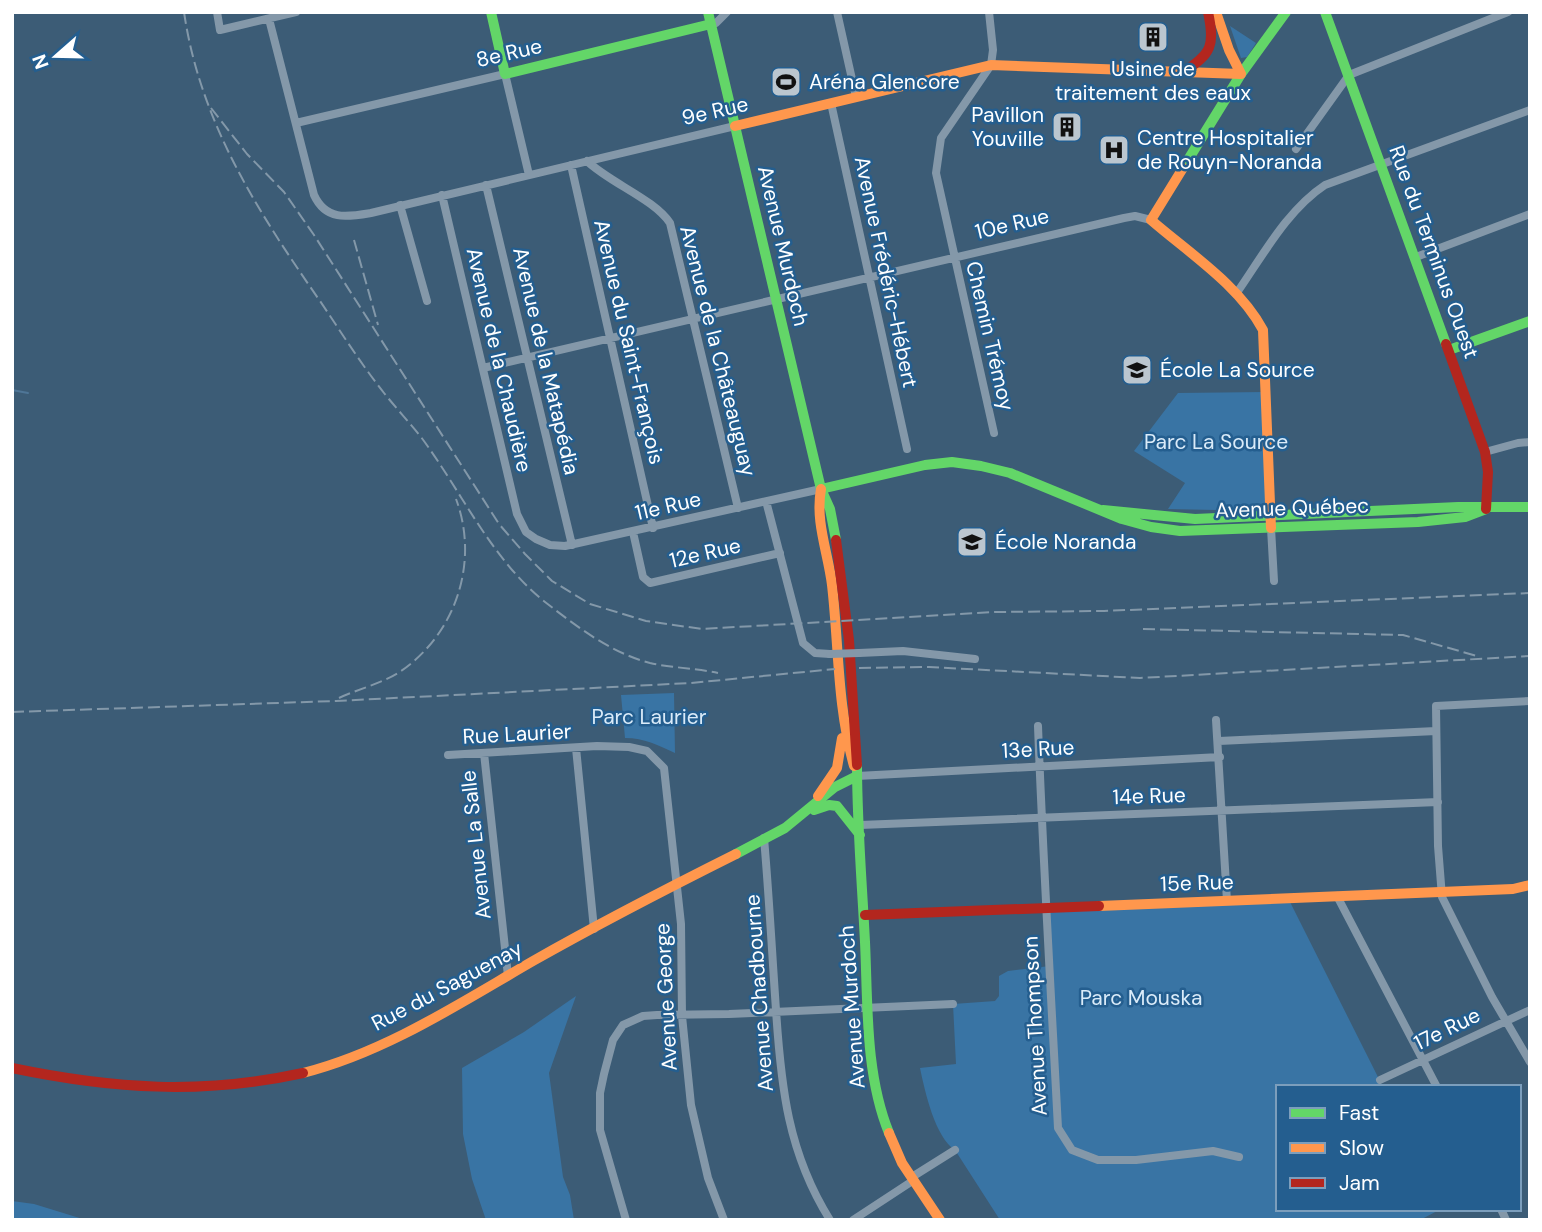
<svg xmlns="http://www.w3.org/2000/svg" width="1542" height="1232" viewBox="0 0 1542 1232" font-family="'DM Sans',sans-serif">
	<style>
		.green { fill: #3974a4 }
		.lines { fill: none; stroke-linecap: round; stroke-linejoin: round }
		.stream { stroke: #4f7697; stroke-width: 2 }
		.street { stroke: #8498a9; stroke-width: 8 }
		.fast { stroke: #63d668; stroke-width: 10 }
		.slow { stroke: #ff974d; stroke-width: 10 }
		.jam { stroke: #b3261e; stroke-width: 10 }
		.rail { stroke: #8398a9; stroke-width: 2; stroke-dasharray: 12 5; stroke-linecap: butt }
		.street-bridge { stroke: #8498a9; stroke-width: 8 }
		.labels { text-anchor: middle; stroke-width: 5; stroke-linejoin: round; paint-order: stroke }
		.street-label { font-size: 21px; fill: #fff; stroke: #245e8f }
		.poi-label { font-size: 21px; fill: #fff; stroke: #245e8f; text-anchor: start }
		.park-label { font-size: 21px; fill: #daebf9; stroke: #245e8f }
	</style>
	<rect width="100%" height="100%" fill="#3c5c76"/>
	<!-- green -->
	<path class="green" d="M1230 26 1256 43 1247 57 1241 58Z
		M1266 392 1265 511 1168 509 1185 483 1134 451 1178 393Z
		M674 693 675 753C657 745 645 738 625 738L621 695Z
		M1288 898 1383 1087H1278V1209H1441L1420 1220H1000L955 1150C935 1137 925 1092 920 1068L956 1064 953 1004 995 1001 999 996V976L1008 971 1050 966 1045 907Z
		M576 996 549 1073 563 1177 570 1195 574 1220H486L472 1179 463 1134 462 1068 524 1032Z
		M12 1201 34 1204 86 1220H12Z"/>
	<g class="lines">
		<!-- stream -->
		<path class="stream" d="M12 390 28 393"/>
		<!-- street -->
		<path class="street" d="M217 12 220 30 296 12
			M837 12 856 97
			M989 12 993 50 991 65 941 138 936 173 994 433
			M269 19 314 195C326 221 347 217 371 213L735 126
			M711 24 716 23 727 12
			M831 103 907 449
			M296 123 505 74 529 175
			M1296 149 1349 75 1508 12
			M587 161C610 183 654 199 670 223L738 508
			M571 165 653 528
			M486 185 572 545
			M442 195 517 514 526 532 536 539 550 545 565 546 821 489
			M400 205 427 301
			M1416 257 1530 214
			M1236 294C1262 257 1287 210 1325 185L1530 110
			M483 368 1124 218 1135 216 1151 220
			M1485 452 1518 443 1530 442
			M766 501 803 643 815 653 830 654
			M1271 528 1274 581
			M633 532 643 577 650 583 780 553
			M859 653 903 651 975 659
			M1530 701 1436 706 1438 846 1442 897 1492 997 1530 1062
			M1216 720 1227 901
			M1038 726C1043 860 1051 994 1058 1128L1072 1150 1098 1160H1136L1213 1151 1239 1157
			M1219 741 1436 731
			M576 748 594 929
			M484 753 508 976
			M448 755 597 746 629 747 647 751 664 768 681 924 682 1016 691 1105 708 1178 724 1220
			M857 776 1220 757
			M860 825 1438 802
			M764 838C769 895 772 953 776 1010 781 1087 788 1153 830 1220
			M1337 896 1437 1087
			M1380 1080 1530 1010
			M912 1177 955 1150
			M1501 1209 1506 1220
			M626 1220 600 1130V1093L604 1074 613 1040 623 1025 643 1016 657 1015 729 1014 953 1004
			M853 1220 914 1180"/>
		<!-- fast -->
		<path class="fast" d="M491 12 505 74 711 24
			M708 12 821 489 830 509 836 540
			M1325 12 1446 344
			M1183 168 1241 74 1286 12
			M1449 350 1530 321
			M821 489 925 465 952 462 981 466 1010 473 1122 519 1151 527 1180 531 1418 522 1465 517 1486 509
			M1103 510 1195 519 1458 507H1530
			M857 765C857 824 862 883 865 942 868 1005 865 1074 889 1133
			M814 810 829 805 837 806 860 835
			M736 854 785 828 835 787 857 776"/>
		<!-- slow -->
		<path class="slow" d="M1216 12 1229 50 1241 74
			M735 126 991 65 1241 74
			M1183 168 1151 220C1189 253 1239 285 1263 330L1271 528
			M821 489C815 522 828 552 832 585 839 646 837 706 854 766
			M818 796 837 768 842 738
			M1099 906 1513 889 1530 885
			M303 1073C386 1052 460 1003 533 961 600 923 668 888 736 854
			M889 1133 902 1163 940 1220"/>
		<!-- jam -->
		<path class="jam" d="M1183 72C1212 54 1215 45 1208 12
			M1446 344 1485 452 1488 472 1486 509
			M836 540 849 640 857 765
			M865 915 1099 906
			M12 1068C113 1089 202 1095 303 1073"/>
		<!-- rail -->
		<path class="rail" d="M184 12C200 122 258 212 320 301 341 332 361 364 384 393 396 408 409 422 421 437 462 492 491 559 545 602 576 626 611 653 650 663 672 668 695 668 718 673
			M211 108 247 154 284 192 314 235 499 524 525 554 552 581 590 604 646 621 702 629 995 612 1104 611 1530 593
			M354 240 378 325
			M1143 629 1403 635 1477 656
			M859 668 929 667 1140 678 1530 656
			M339 698C358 689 380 684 398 673 455 636 480 563 456 499
			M12 712 336 701 691 683 835 669"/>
		<!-- street-bridge -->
		<path class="street-bridge" d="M830 654 859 653"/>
	</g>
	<!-- icons -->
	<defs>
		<g id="building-square" transform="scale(1.575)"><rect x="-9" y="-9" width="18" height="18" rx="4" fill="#bbc6cf" stroke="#245e8f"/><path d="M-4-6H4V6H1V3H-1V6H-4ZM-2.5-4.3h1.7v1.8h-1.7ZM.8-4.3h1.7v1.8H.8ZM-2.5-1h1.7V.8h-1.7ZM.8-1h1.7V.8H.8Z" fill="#111"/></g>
		<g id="stadium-square" transform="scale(1.575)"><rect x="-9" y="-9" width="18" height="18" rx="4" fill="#bbc6cf" stroke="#245e8f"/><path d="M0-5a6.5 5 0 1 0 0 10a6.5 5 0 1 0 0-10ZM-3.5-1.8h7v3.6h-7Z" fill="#111"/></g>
		<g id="hospital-square" transform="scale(1.575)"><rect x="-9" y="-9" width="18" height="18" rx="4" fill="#bbc6cf" stroke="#245e8f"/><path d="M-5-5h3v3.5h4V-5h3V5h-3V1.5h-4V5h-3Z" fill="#111"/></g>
		<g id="school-square" transform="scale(1.575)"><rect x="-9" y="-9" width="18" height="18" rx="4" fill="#bbc6cf" stroke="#245e8f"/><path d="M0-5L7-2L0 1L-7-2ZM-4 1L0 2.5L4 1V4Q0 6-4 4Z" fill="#111"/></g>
	</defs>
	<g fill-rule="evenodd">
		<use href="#building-square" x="1153" y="37"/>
		<use href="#stadium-square" x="786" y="82"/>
		<use href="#building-square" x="1067" y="127"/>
		<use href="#hospital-square" x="1114" y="150"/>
		<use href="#school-square" x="1137" y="370"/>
		<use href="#school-square" x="972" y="542"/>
	</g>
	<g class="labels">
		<!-- street labels -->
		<g class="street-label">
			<text transform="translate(509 53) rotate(-13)" y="7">8e Rue</text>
			<text transform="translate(715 111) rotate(-13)" y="7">9e Rue</text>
			<text transform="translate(1012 224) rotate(-13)" y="7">10e Rue</text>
			<text transform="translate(783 246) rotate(77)" y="7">Avenue Murdoch</text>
			<text transform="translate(1434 252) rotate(70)" y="7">Rue du Terminus Ouest</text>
			<text transform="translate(886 272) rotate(78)" y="7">Avenue Frédéric-Hébert</text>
			<text transform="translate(990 336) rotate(77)" y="7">Chemin Trémoy</text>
			<text transform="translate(629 342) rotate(77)" y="7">Avenue du Saint-François</text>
			<text transform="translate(718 351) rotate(76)" y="7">Avenue de la Châteauguay</text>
			<text transform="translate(499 360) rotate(77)" y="7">Avenue de la Chaudière</text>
			<text transform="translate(546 361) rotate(77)" y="7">Avenue de la Matapédia</text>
			<text transform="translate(668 506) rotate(-13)" y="7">11e Rue</text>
			<text transform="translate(1292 508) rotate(-2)" y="7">Avenue Québec</text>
			<text transform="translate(705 553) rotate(-13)" y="7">12e Rue</text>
			<text transform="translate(517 734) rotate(-3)" y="7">Rue Laurier</text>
			<text transform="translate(1038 749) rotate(-3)" y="7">13e Rue</text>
			<text transform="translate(1149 796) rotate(-2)" y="7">14e Rue</text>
			<text transform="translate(476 845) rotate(-96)" y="7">Avenue La Salle</text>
			<text transform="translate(1197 883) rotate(-2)" y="7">15e Rue</text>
			<text transform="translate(447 986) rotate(-28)" y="7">Rue du Saguenay</text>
			<text transform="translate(759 993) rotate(-94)" y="7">Avenue Chadbourne</text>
			<text transform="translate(666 997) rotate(-93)" y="7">Avenue George</text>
			<text transform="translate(852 1007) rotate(-94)" y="7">Avenue Murdoch</text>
			<text transform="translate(1035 1026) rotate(-93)" y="7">Avenue Thompson</text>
			<text transform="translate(1447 1029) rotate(-26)" y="7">17e Rue</text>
		</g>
		<!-- poi labels -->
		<g class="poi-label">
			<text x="1153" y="76" text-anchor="middle">Usine de<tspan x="1153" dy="24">traitement des eaux</tspan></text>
			<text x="809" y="89">Aréna Glencore</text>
			<text x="1044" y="122" text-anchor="end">Pavillon<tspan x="1044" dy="24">Youville</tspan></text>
			<text x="1137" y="145">Centre Hospitalier<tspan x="1137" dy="24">de Rouyn-Noranda</tspan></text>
			<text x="1160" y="377">École La Source</text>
			<text x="995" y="549">École Noranda</text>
		</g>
		<!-- park labels -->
		<g class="park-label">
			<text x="1216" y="449">Parc La Source</text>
			<text x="649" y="724">Parc Laurier</text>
			<text x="1141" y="1005">Parc Mouska</text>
		</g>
	</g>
	<!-- border -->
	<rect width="1542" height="1232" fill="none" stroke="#ffffff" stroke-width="28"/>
	<!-- legend -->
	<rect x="1276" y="1085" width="245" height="126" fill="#245e8f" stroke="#7c9ebc" stroke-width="2"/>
	<rect x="1290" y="1108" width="35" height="10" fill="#63d668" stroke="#7c9ebc" stroke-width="2"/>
	<text x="1339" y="1120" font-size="21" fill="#ffffff">Fast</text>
	<rect x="1290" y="1143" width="35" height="10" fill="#ff974d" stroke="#7c9ebc" stroke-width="2"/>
	<text x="1339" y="1155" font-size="21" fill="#ffffff">Slow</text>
	<rect x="1290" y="1178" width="35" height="10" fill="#b3261e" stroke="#7c9ebc" stroke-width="2"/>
	<text x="1339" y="1190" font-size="21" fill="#ffffff">Jam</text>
	<!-- north arrow -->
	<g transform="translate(56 56) rotate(250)" stroke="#245e8f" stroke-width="5" paint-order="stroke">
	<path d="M0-5L12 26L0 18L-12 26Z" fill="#ffffff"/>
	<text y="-10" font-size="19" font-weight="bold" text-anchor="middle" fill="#ffffff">N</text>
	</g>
</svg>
